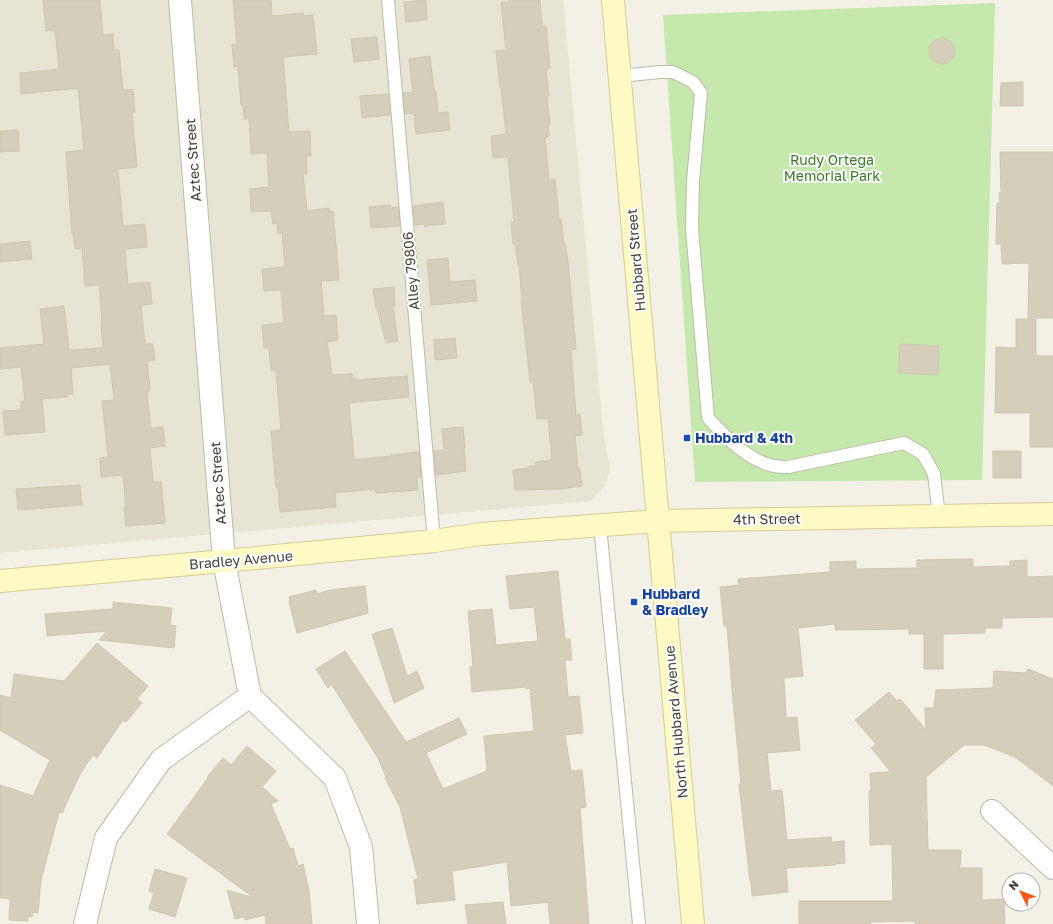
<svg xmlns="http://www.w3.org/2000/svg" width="1053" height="924" viewBox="0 0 1053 924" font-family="'Golos Text',sans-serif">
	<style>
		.residential { fill: #e7e4d3 }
		.green { fill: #c5e8ad }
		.building { fill: #d5cebb; stroke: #cfc7ae }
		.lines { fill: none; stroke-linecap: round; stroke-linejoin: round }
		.lane-casing { stroke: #bebaa8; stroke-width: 14 }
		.street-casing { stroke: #bebaa8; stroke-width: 24 }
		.secondary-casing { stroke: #d4cc95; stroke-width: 24 }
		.lane { stroke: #fff; stroke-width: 12 }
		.street { stroke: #fff; stroke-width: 22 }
		.secondary { stroke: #fff9c3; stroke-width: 22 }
		.transit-dot { fill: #1a4fb4; stroke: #fff; stroke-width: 1.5 }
		.labels { text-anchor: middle; stroke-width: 4; stroke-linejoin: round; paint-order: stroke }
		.street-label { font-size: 14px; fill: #454135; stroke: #fff }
		.park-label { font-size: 14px; fill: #3b7828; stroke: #fff }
		.transit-label { font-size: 14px; font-weight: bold; fill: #164399; stroke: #fff; text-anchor: start }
	</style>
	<rect width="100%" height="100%" fill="#f3f1e5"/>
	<!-- residential -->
	<path class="residential" d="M0 0H563L603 430 610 468 605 486 591 501 0 553Z"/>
	<!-- green -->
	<path class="green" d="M995 3 982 480 695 482 663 15Z"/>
	<!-- building -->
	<path class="building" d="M43 0H100L103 35 113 34 114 50H119L123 90 133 89 135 112H132L137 167 118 169 123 226 145 224 147 247 125 249 128 284 150 282 152 304 141 305 145 344H153L155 360 147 361 150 389H149V392L147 393 151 428 163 427 165 446 150 448 153 482 161 481 165 523 126 526 124 507H126L123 475 101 477 100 458 108 457 102 401 114 400 110 364 71 368 73 394H67V397L42 399 45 432 5 435 3 411 21 410V401H25L21 367 0 369V348L44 344 40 309 64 306 69 350 103 348 101 323H102L99 285 85 286 82 248 75 249 73 234H72L66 152 84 150 78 88 21 94 20 73 59 69 55 30 46 31Z
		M233 0H271L272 16 303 13 304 16 313 15 317 54 283 57 289 132 310 131 311 156H306L307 174H303L307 211 329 208V211H333L339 280 321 281 324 316 336 315 338 340 327 342 332 375 352 374V379L356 378V380L407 376 409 397 349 403 354 460 390 456 391 455 419 452 421 477H417L418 490 376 493 375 489 335 493 336 507 280 512 278 487H276L271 431 281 430 276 371H271L269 348H264L262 325 284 323 281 290 264 291 262 269 285 267 282 233 278 234 277 223 273 224 271 211 251 212 250 189 269 187 267 153 251 154 249 119H244L243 105H241L238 66 234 67 232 44H237Z
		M426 0 427 20 406 22 404 2Z
		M509 0H540L542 26H546L550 68 546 69 549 96 547 97 550 124 548 125 549 136 545 137 549 180 555 179 559 219H561L564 244 565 243 568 261 576 349 571 350 576 415 580 414 582 435 575 436 578 469H580L582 486 560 489 515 490 513 470 528 468V466H536V462L552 460 548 418 537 419 533 382H530L521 300H522L519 265H518L515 244H513L511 222H514L508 157 493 158 491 136 506 134 501 88H500L496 51 506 50 501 2H509Z
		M377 37 379 59 354 62 351 39Z
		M929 51a13 13 0 1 1 26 0a13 13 0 1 1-26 0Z
		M430 56 434 91H436L438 113 448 112 450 130 416 134 414 113 405 114 403 93 413 92 409 59Z
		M1023 82V106H1000L1001 83Z
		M388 94 390 115 362 118 360 96Z
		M18 130 19 151 0 152V131Z
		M1000 152H1053V318H1028L1029 263 1002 264 1001 244H996L997 203H1000L999 193H1001Z
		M443 202 445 224 424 226V224L415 225 413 206Z
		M390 205V208L398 207 400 226 371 228 369 207Z
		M30 241 32 259 0 262V244Z
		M448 258 450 282 475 280 477 301 431 305 427 260Z
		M394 287 395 306 393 307 398 341 386 343 377 308H376L373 289Z
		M1016 319H1036V356H1053V447H1030V413H995L996 347 1016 348Z
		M455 338 457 358 435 360 434 340Z
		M900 344 939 346 938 375 898 373Z
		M463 427 465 448H464L466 471 436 475 434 451 444 450 442 429Z
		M993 451H1021V478H993Z
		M80 485 82 505 18 510 16 489Z
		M973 559V567L1010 566V561L1027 560V577L1053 576V617L1002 618V628H985V633L943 634V669H924V634H909V629L835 630V624L798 628 803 676 784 678 786 718 797 717 800 750 767 753 771 791 782 790 787 840 831 837 832 842 844 841 845 863 835 864V865L786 868 788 892 752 896 751 882H750L739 784H741L733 701 727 626H724L720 587 739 585 738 579 830 572V562L856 561V569L917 568V560Z
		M558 571 565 639H570L572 660H565L568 697 579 696 583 733 565 735 571 771 582 770 586 807 580 808 589 924H550L548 902 511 906 507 862 452 871 455 900 417 904 414 880 418 879 400 807 385 778 386 777 378 758 332 685 328 688 316 669 345 651 406 742 459 718 467 734 426 753 443 789 487 771 484 736 534 731 530 688 526 689V687L472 692 470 667H473L468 611 492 609 496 645 538 641 534 607 510 609 506 576Z
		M365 586 368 613 297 633 289 602H290L289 597 316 590 317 594 330 590Z
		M113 602 172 608 170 625 176 626 174 648 99 640 107 631 47 636 45 614 113 609Z
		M392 628 407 676 417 671 424 688 394 703 372 634Z
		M97 643 148 686 137 699 142 703 126 722 123 720 97 758 93 755 80 774 62 813 59 812 41 880 38 913 33 912 32 917 28 916V921L9 920 10 899 0 898V785L33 796 50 760 0 730V695L11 698 14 674 64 681Z
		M1028 669 1053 679V786L1015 757 984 745H964L926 777 928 850H961L960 868H982V900L1004 899 1005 924H915V921L870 922V924H799V901H893L892 844 870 845 869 791H871L870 773 891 772 871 748 876 744 855 720 889 692 897 701 900 699 926 730 925 708H934L936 690 993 688 994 671 1026 673Z
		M247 746 276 771 262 787 278 801 271 804 290 849 293 848 298 866 303 864 309 891 312 924H266L265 915 245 920 244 917 235 919 227 890 254 898 167 834 208 778 207 777 223 758 231 765Z
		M155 869 187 878 175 917 149 909 154 893 149 891Z
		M503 902 506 924H468L465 905Z"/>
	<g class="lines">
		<!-- lane casing -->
		<g class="lane-casing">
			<path id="lane" d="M388 0 434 541
				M620 76 660 72H673L693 82 701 93 693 181 692 229 708 418C725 436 745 458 770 465 776 467 782 467 788 467L904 443 923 454 934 474 939 516
				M600 526 639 924"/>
		</g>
		<!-- street casing -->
		<g class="street-casing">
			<path id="street" d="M180 0 224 561 250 696 335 778 361 847 368 924
				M992 811 1053 868
				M85 924 106 838 161 760 250 696"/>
		</g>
		<!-- secondary casing -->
		<g class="secondary-casing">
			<path id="secondary" d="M613 0 693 924
				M0 581 224 561 434 541 481 534 658 521 1053 514"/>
		</g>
		<!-- lane -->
		<use href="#lane" class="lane"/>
		<!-- street -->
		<use href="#street" class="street"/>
		<!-- secondary -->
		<use href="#secondary" class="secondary"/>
	</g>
	<!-- markers -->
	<g class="transit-dot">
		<rect x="683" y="434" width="8" height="8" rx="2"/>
		<rect x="630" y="598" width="8" height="8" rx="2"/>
	</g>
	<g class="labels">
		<!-- street labels -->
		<g class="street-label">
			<text transform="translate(193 160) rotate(-94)" y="5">Aztec Street</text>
			<text transform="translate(636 260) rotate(-95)" y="5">Hubbard Street</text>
			<text transform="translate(411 271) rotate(-95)" y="5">Alley 79806</text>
			<text transform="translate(218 483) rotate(-94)" y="5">Aztec Street</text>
			<text transform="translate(767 519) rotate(-1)" y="5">4th Street</text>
			<text transform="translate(241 560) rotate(-5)" y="5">Bradley Avenue</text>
			<text transform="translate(676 722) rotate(-95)" y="5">North Hubbard Avenue</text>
		</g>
		<!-- park labels -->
		<g class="park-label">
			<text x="832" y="165">Rudy Ortega<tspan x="832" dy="16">Memorial Park</tspan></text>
		</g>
		<!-- transit labels -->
		<g class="transit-label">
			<text x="695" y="443">Hubbard &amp; 4th</text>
			<text x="642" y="599">Hubbard<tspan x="642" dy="16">&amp; Bradley</tspan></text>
		</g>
	</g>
	<!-- north arrow -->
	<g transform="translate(1021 892) rotate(312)"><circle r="19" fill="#ffffff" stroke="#b5b3ae"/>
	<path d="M0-3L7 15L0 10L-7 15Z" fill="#fc5713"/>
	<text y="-6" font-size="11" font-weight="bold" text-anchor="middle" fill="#454135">N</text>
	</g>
</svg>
